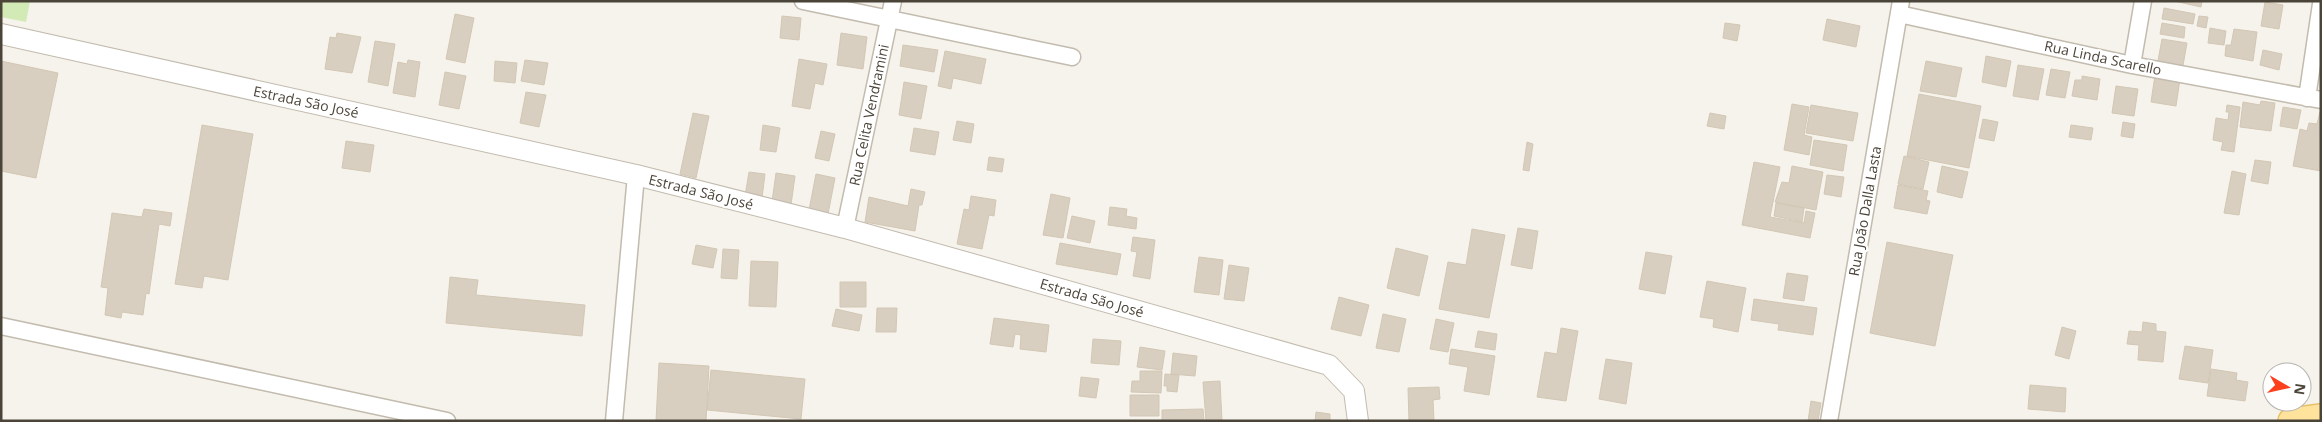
<svg xmlns="http://www.w3.org/2000/svg" width="2322" height="422" viewBox="0 0 2322 422" font-family="'Open Sans',sans-serif">
	<style>
		.green { fill: #d2eab5 }
		.building { fill: #d8cfc1; stroke: #d3c7b4 }
		.lines { fill: none; stroke-linecap: round; stroke-linejoin: round }
		.minor-casing { stroke: #c2bbae; stroke-width: 19 }
		.tertiary-casing { stroke: #c2bbae; stroke-width: 22 }
		.primary-casing { stroke: #e6c16a; stroke-width: 28 }
		.minor { stroke: #fff; stroke-width: 16 }
		.tertiary { stroke: #fff; stroke-width: 20 }
		.primary { stroke: #ffe39c; stroke-width: 25 }
		.labels { text-anchor: middle; stroke-width: 4.5; stroke-linejoin: round; paint-order: stroke }
		.street-label { font-size: 14px; fill: #4b4439; stroke: #fff }
	</style>
	<rect width="100%" height="100%" fill="#f6f3ec"/>
	<!-- green -->
	<path class="green" d="M1 1H30L26 22 1 17Z"/>
	<!-- building -->
	<path class="building" d="M2174 1H2202L2201 7Z
		M2265 2 2283 5 2279 29 2261 26Z
		M2164 8 2195 14 2193 24 2162 19Z
		M455 14 474 18 465 63 446 59Z
		M782 16 801 18 799 40 780 38Z
		M2199 16 2208 17 2206 28 2197 26Z
		M1827 19 1860 26 1856 47 1823 40Z
		M1725 23 1740 25 1737 41 1723 38Z
		M2162 23 2185 27 2184 38 2160 34Z
		M2210 28 2226 31 2224 45 2208 43Z
		M2234 29 2257 32 2253 61 2225 56 2226 45H2231Z
		M337 33 361 37 352 73 325 69 330 37 336 38Z
		M841 33 867 37 863 69 837 65Z
		M2162 39 2187 43 2182 71 2157 66Z
		M375 41 395 44 388 86 368 82Z
		M903 45 938 50 934 72 900 66Z
		M2263 50 2282 54 2279 70 2260 65Z
		M945 51 986 59 981 84 953 78 951 89 938 86Z
		M1986 56 2011 61 2006 87 1982 82Z
		M799 59 827 64 823 85 815 83 810 109 792 106Z
		M408 60 420 62 415 97 393 93 398 62 407 64Z
		M525 60 548 63 544 85 521 81Z
		M1 61 58 73 36 178 1 171Z
		M495 61 517 63 515 83 494 81Z
		M1926 61 1962 68 1956 97 1920 91Z
		M2018 65 2044 69 2038 100 2013 96Z
		M2051 69 2070 72 2065 98 2046 95Z
		M445 72 466 76 459 109 439 105Z
		M2155 75 2180 79 2176 106 2151 102Z
		M2082 76 2100 79 2097 100 2072 96 2075 80H2082Z
		M904 82 927 86 921 119 899 115Z
		M2116 86 2138 89 2134 116 2112 113Z
		M526 92 546 95 539 127 520 123Z
		M1919 94 1981 106 1969 168 1907 156Z
		M2261 101 2275 103 2271 131 2240 127 2243 102 2260 105Z
		M1792 104 1809 107 1804 135 1812 137 1809 155 1784 150Z
		M1811 105 1858 113 1853 141 1806 133Z
		M2227 105 2240 107 2234 152 2221 150 2223 142 2213 140 2216 118 2228 120 2229 112H2226Z
		M2283 107 2301 110 2297 129 2280 126Z
		M2320 112 2321 171 2293 166 2300 129 2307 131 2309 123 2317 124Z
		M693 113 709 116 696 178 680 174Z
		M1710 113 1726 116 1724 129 1707 126Z
		M1983 119 1998 122 1994 141 1979 138Z
		M957 121 974 124 971 143 953 140Z
		M2123 122 2135 124 2133 138 2121 136Z
		M202 125 253 134 228 280 204 276 202 288 175 284Z
		M763 125 780 128 776 152 760 150Z
		M2071 125 2093 128 2091 140 2069 137Z
		M914 128 939 132 935 155 910 151Z
		M821 131 835 134 829 161 815 158Z
		M1814 140 1847 145 1843 171 1810 165Z
		M346 141 374 145 370 172 342 168Z
		M1527 142 1533 144 1529 171 1523 170Z
		M1904 156 1929 162 1923 189 1898 184Z
		M989 157 1004 159 1002 172 987 170Z
		M2255 160 2271 162 2268 184 2251 181Z
		M1754 162 1780 167 1770 217 1804 223 1806 211 1815 213 1810 238 1742 225Z
		M1792 166 1823 172 1816 210 1775 202 1782 182 1789 183Z
		M1942 166 1968 172 1962 198 1937 192Z
		M2232 171 2246 174 2239 215 2224 213Z
		M749 172 765 174 762 198 745 196Z
		M776 173 795 176 790 212 771 209Z
		M816 174 835 178 828 214 809 210Z
		M1827 175 1844 177 1841 197 1824 194Z
		M1898 185 1928 191 1926 200 1930 201 1927 214 1894 208Z
		M911 189 925 192 922 205H919L915 231 865 222 869 197 908 206Z
		M1051 194 1070 198 1063 238 1043 235Z
		M971 196 996 200 994 216 989 215 982 249 957 244 964 209 969 210Z
		M1776 203 1804 208 1802 222 1774 216Z
		M1110 207 1127 209 1126 216 1137 218 1136 229 1108 225Z
		M144 209 172 213 170 226 159 224 149 294 146 293 143 315 122 312 121 318 105 315 108 288 101 287 112 213 142 217Z
		M1072 216 1095 221 1090 243 1067 238Z
		M1518 228 1538 231 1532 269 1511 265Z
		M1472 229 1505 235 1489 318 1439 309 1448 262 1466 265Z
		M1133 237 1155 240 1150 279 1133 276 1137 252 1131 251Z
		M1887 242 1953 255 1935 346 1870 333Z
		M1060 243 1121 254 1117 275 1056 264Z
		M696 245 717 249 713 268 692 264Z
		M1396 248 1428 256 1419 296 1387 288Z
		M723 249 739 250 737 279 721 278Z
		M1646 252 1672 256 1665 294 1639 289Z
		M1199 257 1223 260 1219 295 1194 292Z
		M751 261 778 262 776 307 749 306Z
		M1229 265 1249 268 1244 301 1224 299Z
		M1787 273 1808 276 1804 301 1783 298Z
		M450 277 478 280 476 295 585 305 582 336 446 323Z
		M1707 281 1746 288 1738 332 1713 327 1714 319 1700 317Z
		M840 282H866V307H840Z
		M1339 297 1369 305 1361 336 1331 329Z
		M1754 299 1817 308 1813 335 1778 330 1779 324 1751 320Z
		M877 308H897L896 332H876Z
		M836 309 862 315 859 331 832 326Z
		M1383 314 1406 319 1399 352 1376 348Z
		M994 318 1049 325 1046 352 1020 349 1021 335 1015 334 1013 347 990 344Z
		M1436 319 1454 323 1448 352 1430 349Z
		M2143 322 2156 324V331L2166 332 2163 362 2138 360 2139 345 2127 344 2129 331 2142 332Z
		M2062 327 2076 331 2069 359 2055 355Z
		M1561 328 1578 331 1566 401 1537 397 1545 352 1557 354Z
		M1478 331 1497 334 1495 350 1475 347Z
		M1093 339 1121 341 1119 365 1091 363Z
		M2185 346 2213 350 2208 383 2179 379Z
		M1140 347 1165 351 1162 370 1137 367Z
		M1451 349 1495 356 1489 395 1464 391 1468 367 1449 364Z
		M1173 353 1197 356 1195 376 1171 374Z
		M1606 359 1632 363 1626 404 1599 399Z
		M659 363 709 366 706 421H656Z
		M2211 369 2237 373 2236 380 2248 382 2245 401 2207 396Z
		M711 370 805 379 801 419 707 410Z
		M1140 371H1162L1161 393 1131 392 1132 381H1140Z
		M1165 374 1179 375 1177 392 1167 391V386H1164Z
		M1081 377 1099 379 1096 398 1079 396Z
		M1220 381 1222 421H1206L1203 382Z
		M2030 385 2066 388 2065 412 2028 409Z
		M1439 387 1440 399 1433 400 1434 421H1409L1408 388Z
		M1130 395H1159V416H1130Z
		M1811 401 1821 403 1818 421H1808Z
		M1203 409 1204 421H1162V410Z
		M1316 412 1330 414V421H1315Z"/>
	<g class="lines">
		<!-- minor casing -->
		<g class="minor-casing">
			<path id="minor" d="M803 1 1072 57
				M1899 14 2132 65 2321 100
				M2132 65 2143 1
				M2307 98 2321 4
				M845 228 893 1
				M1 326 447 421
				M614 421 636 175
				M1829 421 1901 1"/>
		</g>
		<!-- tertiary casing -->
		<g class="tertiary-casing">
			<path id="tertiary" d="M1 34 636 175 845 228 1329 365 1354 391 1358 421"/>
		</g>
		<!-- primary casing -->
		<g class="primary-casing">
			<path id="primary" d="M2291 421 2321 417"/>
		</g>
		<!-- minor -->
		<use href="#minor" class="minor"/>
		<!-- tertiary -->
		<use href="#tertiary" class="tertiary"/>
		<!-- primary -->
		<use href="#primary" class="primary"/>
	</g>
	<g class="labels">
		<!-- street labels -->
		<g class="street-label">
			<text transform="translate(2103 58) rotate(12)" y="5">Rua Linda Scarello</text>
			<text transform="translate(306 102) rotate(12)" y="5">Estrada São José</text>
			<text transform="translate(869 115) rotate(-78)" y="5">Rua Celita Vendramini</text>
			<text transform="translate(701 192) rotate(14)" y="5">Estrada São José</text>
			<text transform="translate(1865 211) rotate(-80)" y="5">Rua João Dalla Lasta</text>
			<text transform="translate(1092 298) rotate(16)" y="5">Estrada São José</text>
		</g>
	</g>
	<!-- border -->
	<rect width="2322" height="422" fill="none" stroke="#4b4439" stroke-width="5"/>
	<!-- north arrow -->
	<g transform="translate(2287 387) rotate(99)"><circle r="24" fill="#ffffff" stroke="#b7b4b0"/>
	<path d="M0-4L9 19L0 12L-9 19Z" fill="#fc3f1d"/>
	<text y="-8" font-size="14" font-weight="bold" text-anchor="middle" fill="#4b4439">N</text>
	</g>
</svg>
